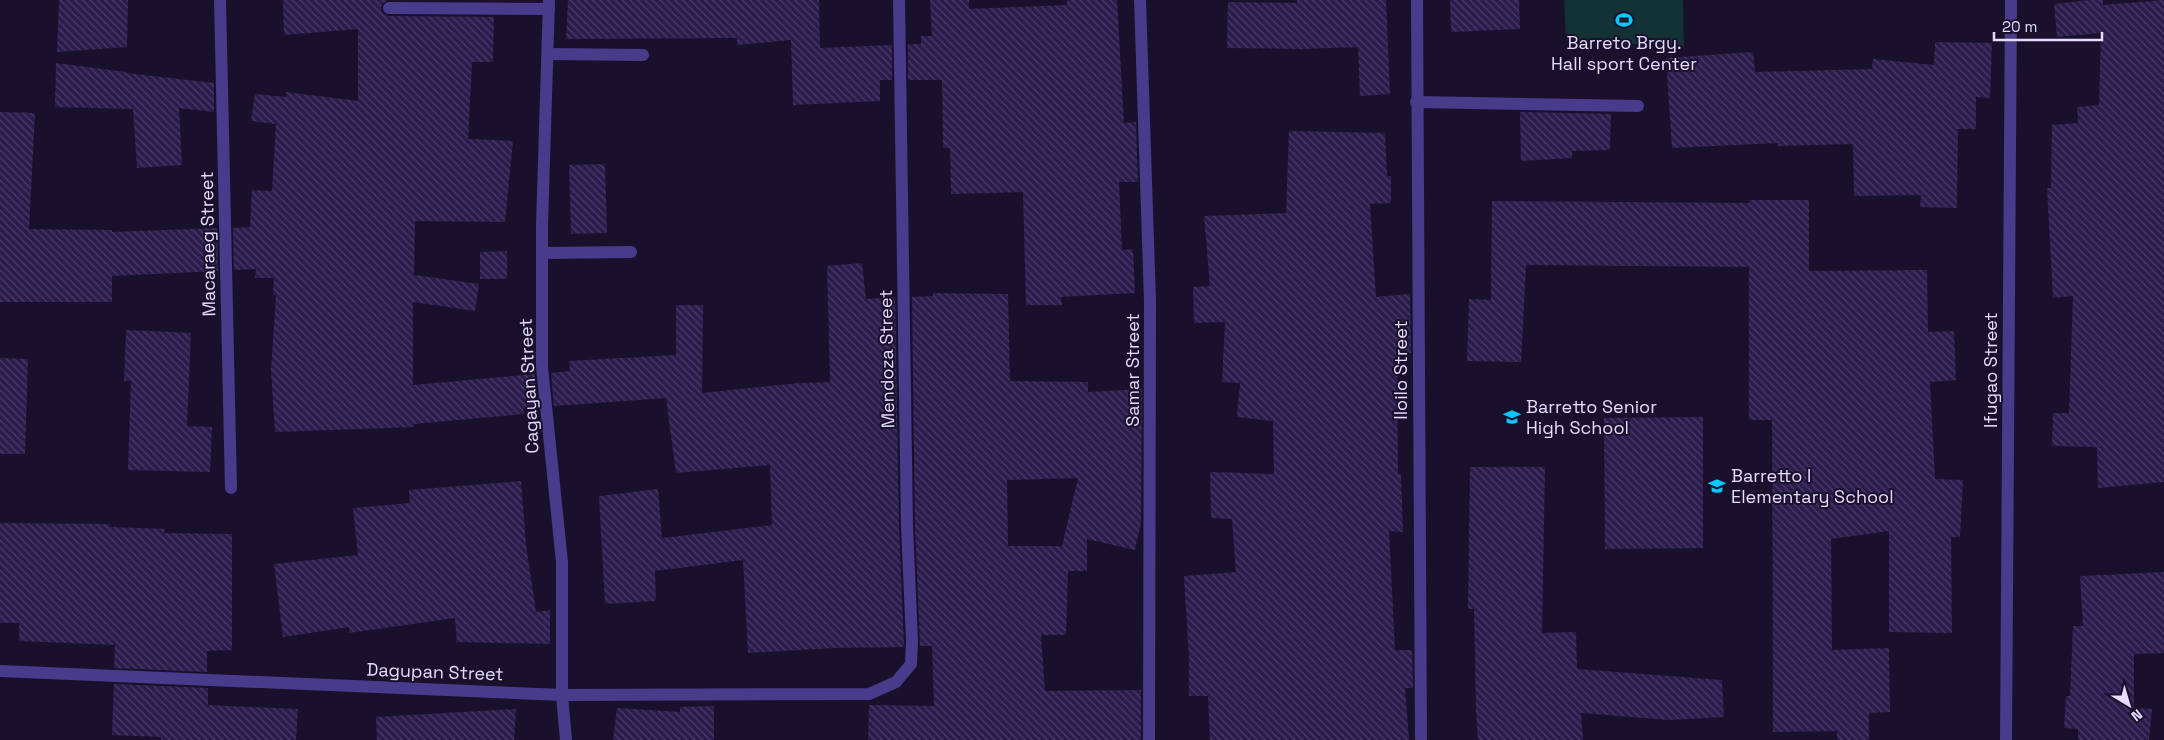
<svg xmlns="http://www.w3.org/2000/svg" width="2164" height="740" viewBox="0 0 2164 740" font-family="'Space Grotesk',sans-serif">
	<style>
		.pitch { fill: #133236 }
		.building { fill: url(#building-back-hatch); fill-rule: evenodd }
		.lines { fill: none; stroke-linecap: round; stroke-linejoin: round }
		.lane { stroke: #483b8b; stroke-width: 12 }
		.street { stroke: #483b8b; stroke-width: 12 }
		.labels { text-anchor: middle; stroke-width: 4; stroke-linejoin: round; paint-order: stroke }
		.poi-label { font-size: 18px; fill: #e4dbff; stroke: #19112b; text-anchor: start }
		.street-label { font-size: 18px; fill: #e4dbff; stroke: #19112b }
	</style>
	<defs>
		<pattern id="building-back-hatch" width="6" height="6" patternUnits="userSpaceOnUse" patternTransform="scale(1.25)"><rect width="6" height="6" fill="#2c1c4d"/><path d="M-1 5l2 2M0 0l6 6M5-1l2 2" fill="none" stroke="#4a3c68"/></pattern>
	</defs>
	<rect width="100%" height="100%" fill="#19112b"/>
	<!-- pitch -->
	<path class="pitch" d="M1564 0H1683L1684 46 1566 41Z"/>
	<!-- building -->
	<path class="building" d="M59 0H128L127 47 57 52Z
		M283 0H388L382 4 381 8 382 12 388 16 494 17 493 62H472L468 139 513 141 505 222 415 221 414 275 479 284 475 311 413 302V385L535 374 538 408 523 409 524 414 414 424V427L275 432 271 370 276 295H273L274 278H255L256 269 234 270 233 228 250 227 252 190 272 191 276 124 251 121 255 94 286 97V92L358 101V29L284 35Z
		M568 0H819L820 48 892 45V80H880V101L793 105 791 40 737 45V38L566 39Z
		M930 0H969V9L1067 5V0H1117L1124 123 1136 122 1138 182H1119L1122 250 1133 249 1135 293 1061 297 1062 305H1026L1023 192 951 194 950 148H943L942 80H908V44H921V36H932Z
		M1297 0H1386L1390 94 1360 96 1358 47 1301 49 1227 48 1228 2 1297 3Z
		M1450 0H1519L1520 29 1451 32Z
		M2090 0H2103V5L2164 0V482L2098 488 2097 447 2052 446 2053 413H2069L2073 296 2053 298 2047 188H2051L2052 125 2078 123 2077 107 2099 105 2101 33 2057 37 2054 4Z
		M1935 42 1992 43 1990 98 1976 97V129H1958L1957 208 1920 207 1921 195 1854 196 1853 144 1778 146V143L1672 148 1666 58 1753 52 1755 72 1872 69 1873 59 1934 65Z
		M56 63 126 72V73L214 83V112L179 108 182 165 137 168 133 109 55 107Z
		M0 112 35 113 29 229 112 230V232L217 228 218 271 112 276V302H0Z
		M1520 112 1611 114 1610 150 1572 151V158L1521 161Z
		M1289 131 1385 133 1387 176H1391V203L1370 204 1376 297 1410 294 1411 353 1397 352 1398 474H1401L1403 532 1389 531 1395 650H1412L1413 688H1405L1409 740H1210L1208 696H1189V659L1184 576 1236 572 1232 519 1211 518 1210 472 1274 474 1273 421 1237 417 1240 383 1222 382 1225 322 1194 323 1193 287 1210 286 1204 216 1286 213Z
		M605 164 607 233 571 234 569 165Z
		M1749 200H1809V271L1927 270 1928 332 1954 331 1956 380 1930 382 1935 479 1963 480 1960 537H1951L1952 633 1889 632V531L1831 539 1832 650 1889 648 1890 712 1869 713V740H1837V731L1773 732 1772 420H1749V267L1526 265 1521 362 1467 361 1469 299 1491 300 1492 201 1749 203Z
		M507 251V279H480V252Z
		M862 263 866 299 895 297 899 526 904 647 833 648 748 653 743 560 655 571 656 601 605 604 599 496 658 489 662 538 772 525 770 465 676 473 666 398 554 406 551 373 570 371 569 361 676 355V305H703L702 393 799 383 830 382 827 266Z
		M933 293 1008 294 1010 381 1088 382V392L1142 389 1141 522 1135 550 1087 539V571H1068L1066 635H1041L1045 691 1141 690V740H868L869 705 934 706 932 646H920L915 526 912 297 933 296ZM1078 478 1062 546H1008L1007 480Z
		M126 330 191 333 187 426 212 427 210 472 128 470 131 381H124Z
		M0 358 28 359 25 454H0Z
		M1703 417V548L1605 549 1604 418Z
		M1470 467H1545L1542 633 1576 632 1577 669 1722 680 1724 717 1669 720 1581 713 1583 740H1478L1476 711 1474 609H1468Z
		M521 481 526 545 536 612 550 610V644L457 642 455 618 349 633V627L283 637 274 564 358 555 353 508 410 503 409 490Z
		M0 523 110 524V527L165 529 164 533 232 534V650L207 651V672L114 668 115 645 19 641V623H0Z
		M2164 572V653L2134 654V708L2152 709 2149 740H2078V729L2064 728 2066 696H2070L2073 626H2083L2080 576Z
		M114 684 208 688V705L298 709 296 740H161V737L112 735Z
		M714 706V740H613L617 708 680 712V707Z
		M516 709 514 740H377L376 717Z"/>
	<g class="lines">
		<!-- lane -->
		<path class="lane" d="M389 8 549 9
			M548 54 643 55
			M1416 102 1638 106
			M543 253 631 252"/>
		<!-- street -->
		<path class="street" d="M220 0 231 488
			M549 0 542 225V367L562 562V695L566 740
			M1140 0 1150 301 1149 740
			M1417 0 1421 740
			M0 671 562 695 869 694 896 682 911 664 912 641 907 526 899 0
			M2006 740 2011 0"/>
	</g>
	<!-- icons -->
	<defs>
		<g id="stadium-bare" transform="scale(1.35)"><path d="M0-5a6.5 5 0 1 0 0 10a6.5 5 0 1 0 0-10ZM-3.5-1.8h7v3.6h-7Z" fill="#07c7ff" stroke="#19112b" stroke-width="2.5" paint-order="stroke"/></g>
		<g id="school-bare" transform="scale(1.35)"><path d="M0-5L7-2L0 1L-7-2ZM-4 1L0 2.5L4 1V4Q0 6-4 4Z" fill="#07c7ff" stroke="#19112b" stroke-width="2.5" paint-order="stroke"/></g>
	</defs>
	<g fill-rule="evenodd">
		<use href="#stadium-bare" x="1624" y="20"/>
		<use href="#school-bare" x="1512" y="417"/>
		<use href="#school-bare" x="1717" y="486"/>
	</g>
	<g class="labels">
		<!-- poi labels -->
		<g class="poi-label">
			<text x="1624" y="49" text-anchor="middle">Barreto Brgy.<tspan x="1624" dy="21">Hall sport Center</tspan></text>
			<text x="1526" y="413">Barretto Senior<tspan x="1526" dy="21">High School</tspan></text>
			<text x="1731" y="482">Barretto I<tspan x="1731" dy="21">Elementary School</tspan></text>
		</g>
		<!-- street labels -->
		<g class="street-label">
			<text transform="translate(208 244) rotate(-91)" y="6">Macaraeg Street</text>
			<text transform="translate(887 359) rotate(-91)" y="6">Mendoza Street</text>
			<text transform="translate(1133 370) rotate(-90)" y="6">Samar Street</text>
			<text transform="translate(1401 370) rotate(-90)" y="6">Iloilo Street</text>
			<text transform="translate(1991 370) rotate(-90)" y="6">Ifugao Street</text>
			<text transform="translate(529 386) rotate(-93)" y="6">Cagayan Street</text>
			<text transform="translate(435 672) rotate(2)" y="6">Dagupan Street</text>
		</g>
	</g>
	<!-- north arrow -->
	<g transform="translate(2129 705) rotate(142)" stroke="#19112b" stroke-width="4" paint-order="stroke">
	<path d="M0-4L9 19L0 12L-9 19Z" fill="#e4dbff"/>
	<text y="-8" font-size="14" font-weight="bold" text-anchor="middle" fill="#e4dbff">N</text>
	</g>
	<!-- scale -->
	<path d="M1994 32v8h108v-8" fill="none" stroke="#e4dbff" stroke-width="2.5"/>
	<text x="2002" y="32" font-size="15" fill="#e4dbff" stroke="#19112b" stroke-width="4" paint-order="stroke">20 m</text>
</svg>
